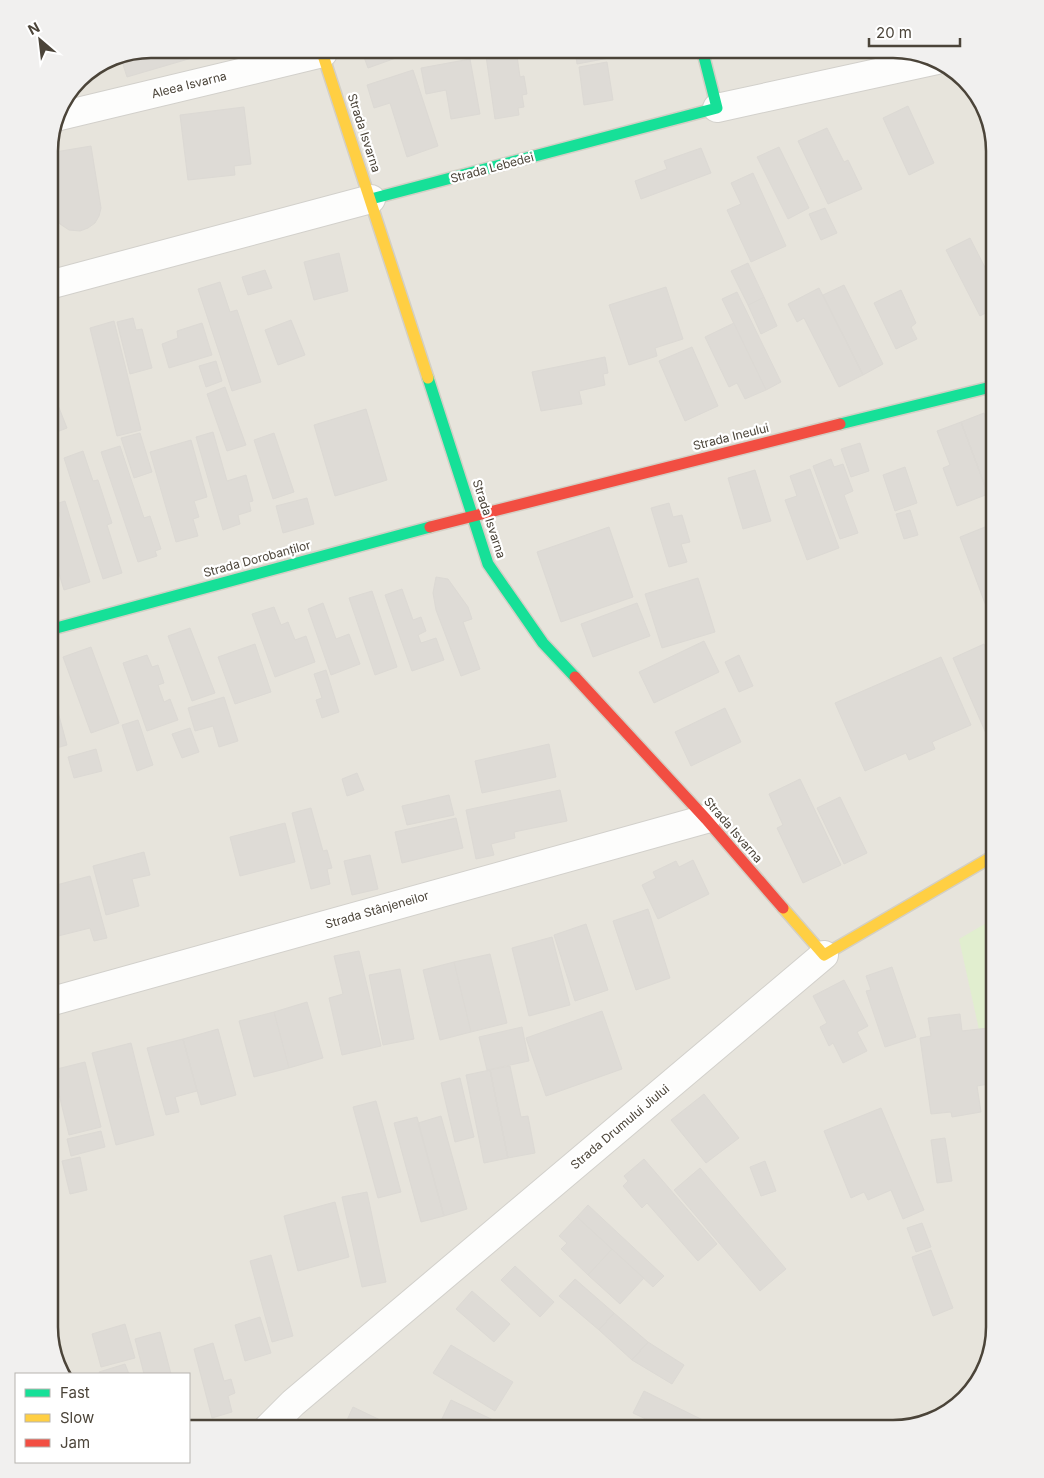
<svg xmlns="http://www.w3.org/2000/svg" width="1044" height="1478" viewBox="0 0 1044 1478" font-family="Inter,sans-serif">
	<style>
		.residential { fill: #e7e4dc }
		.green { fill: #e1eecf }
		.building { fill: #dedbd6; stroke: #dcd9d4 }
		.lines { fill: none; stroke-linecap: round; stroke-linejoin: round }
		.street-casing { stroke: #d2d0cb; stroke-width: 30 }
		.fast-casing { stroke: #d3cfc5; stroke-width: 14 }
		.slow-casing { stroke: #d3cfc5; stroke-width: 14 }
		.jam-casing { stroke: #d3cfc5; stroke-width: 14 }
		.street { stroke: #fdfdfc; stroke-width: 28 }
		.fast { stroke: #16e098; stroke-width: 11 }
		.slow { stroke: #ffcf43; stroke-width: 11 }
		.jam { stroke: #f24e42; stroke-width: 11 }
		.labels { text-anchor: middle; stroke-width: 4.5; stroke-linejoin: round; paint-order: stroke }
		.street-label { font-size: 12px; fill: #4b4439; stroke: #fff }
		.rim { fill: none; stroke: #4b4439; stroke-width: 2.5 }
	</style>
	<rect width="100%" height="100%" fill="#f4f2ee"/>
	<!-- residential -->
	<path class="residential" d="M150 49H900L945 63 981 99 995 150V1328L981 1379 945 1415 894 1429H189V1374H61L49 1328V143L59 105 83 74 112 56Z"/>
	<!-- green -->
	<path class="green" d="M995 918V1102L959 939Z"/>
	<!-- building -->
	<path class="building" d="M150 49H200L202 55 127 77 120 55Z
		M361 49H421L368 68Z
		M485 49H516L520 77 524 76 527 94 522 95 524 107 518 108 519 115 495 119Z
		M575 49H614V57L577 64Z
		M470 59 480 114 451 119 446 90 426 94 421 68Z
		M607 62 613 100 584 105 579 67Z
		M413 70 438 146 407 157 390 103 374 108 367 85Z
		M966 85 981 99 992 140Z
		M908 106 934 163 909 175 883 118Z
		M244 107 251 164 234 166 235 175 188 180 180 115Z
		M827 128 844 162 848 160 862 189 828 204 798 141Z
		M91 146 101 208 99 216 95 223 88 228 80 231 69 230 60 224 55 215 49 216V153Z
		M779 147 809 208 788 219 757 157Z
		M701 148 711 173 641 199 635 181 667 169 664 161Z
		M753 173 786 246 751 262 727 210 741 204 731 183Z
		M825 208 837 233 821 240 809 214Z
		M970 238 995 287V308L980 316 946 250Z
		M339 253 348 291 314 300 304 262Z
		M748 263 764 297 748 305 731 271Z
		M265 270 272 288 248 295 242 277Z
		M220 282 230 312 237 310 261 382 232 391 198 289Z
		M844 285 883 364 863 375 823 295Z
		M666 287 683 339 655 348 657 356 629 365 609 305Z
		M819 288 863 375 839 387 804 318 797 322 788 304Z
		M901 290 916 323 911 327 917 339 896 349 874 303Z
		M737 292 781 382 766 390 722 299Z
		M764 297 777 326 761 334 748 305Z
		M133 318 136 330 142 329 152 368 130 374 117 322Z
		M291 320 305 355 278 365 265 330Z
		M114 321 141 430 117 436 90 328Z
		M202 323 212 355 169 368 162 344 178 338 177 331Z
		M734 323 766 390 745 399 737 383 729 387 705 337Z
		M692 347 718 406 685 421 659 361Z
		M605 357 608 373 603 374 605 385 579 391 582 404 541 411 532 372Z
		M49 360 58 382 50 385 67 428 49 435Z
		M216 361 222 381 206 387 199 366Z
		M225 387 246 445 227 451 207 394Z
		M366 409 387 480 335 496 314 425Z
		M984 413 995 443V491L988 494 961 422Z
		M961 422 988 494 957 506 943 468 950 465 937 431Z
		M213 432 227 481 246 475 253 501 249 502 251 511 238 515 240 524 223 530 196 437Z
		M140 433 152 472 134 478 121 438Z
		M274 433 294 492 273 499 254 440Z
		M191 440 207 497 194 501 199 517 193 519 198 536 176 542 150 452Z
		M860 443 869 471 851 477 841 449Z
		M120 446 144 518 150 516 161 549 155 551 157 556 138 562 101 452Z
		M83 451 93 481 98 480 112 523 107 525 122 573 103 579 64 458Z
		M831 459 834 467 843 464 853 491 844 495 858 533 840 539 813 466Z
		M905 467 917 503 895 511 883 475Z
		M810 469 839 548 807 560 785 500 797 496 790 476Z
		M755 470 771 521 743 529 728 478Z
		M307 498 314 524 283 533 276 506Z
		M65 501 90 582 64 590 49 541V506Z
		M669 503 673 517 682 515 690 542 681 544 687 562 669 567 651 508Z
		M910 510 918 535 904 539 896 514Z
		M995 523V607L986 606 960 537Z
		M609 527 633 597 561 622 537 552Z
		M436 577 448 579 468 607 472 619 463 622 480 669 461 676 436 610 433 593Z
		M698 578 715 632 662 648 645 594Z
		M402 589 413 620 421 617 426 631 418 635 421 643 436 638 444 660 412 671 385 595Z
		M372 591 397 667 375 675 349 598Z
		M323 603 336 639 349 634 360 664 331 675 308 609Z
		M637 603 650 636 593 657 581 624Z
		M274 607 281 625 288 622 295 640 306 636 315 662 275 677 252 614Z
		M190 628 215 693 192 701 168 636Z
		M704 641 719 672 654 703 639 672Z
		M255 644 271 692 235 704 218 657Z
		M984 644 995 668V754L953 658Z
		M91 647 119 723 91 733 63 657Z
		M147 655 152 667 158 665 164 683 158 685 164 702 170 699 178 720 147 731 123 663Z
		M739 655 753 686 739 692 725 662Z
		M941 657 971 725 932 742 935 749 909 760 906 753 865 771 835 703Z
		M326 670 339 712 322 718 316 700 322 698 314 674Z
		M49 679 67 745 49 750Z
		M224 697 238 741 219 747 213 726 195 731 188 708Z
		M725 708 741 742 691 766 675 732Z
		M138 720 153 765 137 771 122 725Z
		M190 728 199 752 182 758 172 734Z
		M549 744 556 777 482 793 475 761Z
		M96 749 102 771 74 778 68 757Z
		M357 773 364 790 347 796 342 779Z
		M800 779 841 865 803 883 777 828 783 825 769 794Z
		M560 790 567 821 514 832 515 838 491 844 494 855 476 859 466 810Z
		M449 795 454 815 407 825 402 806Z
		M840 797 867 853 844 864 817 808Z
		M311 808 323 851 327 850 332 868 327 869 330 884 311 889 292 813Z
		M456 818 463 848 402 863 395 832Z
		M285 823 295 862 240 876 230 837Z
		M144 852 150 875 132 879 139 906 106 915 93 866Z
		M370 855 378 889 352 895 344 861Z
		M693 860 709 894 658 919 642 885 656 878 653 872 676 861 679 867Z
		M90 876 107 938 94 941 90 928 58 936 49 903V887Z
		M648 909 670 978 636 990 613 921Z
		M586 924 608 990 575 1001 554 935Z
		M49 925 55 949 49 950Z
		M552 937 570 1005 529 1016 512 948Z
		M359 951 381 1046 342 1055 329 998 343 994 334 956Z
		M490 954 507 1023 471 1032 454 962Z
		M454 962 471 1032 440 1040 423 970Z
		M892 967 916 1037 885 1047 866 991 871 990 866 976Z
		M400 969 414 1039 383 1045 369 975Z
		M844 980 868 1026 857 1032 867 1051 843 1063 833 1043 829 1046 820 1027 827 1023 813 996Z
		M307 1002 323 1058 289 1068 274 1012Z
		M602 1011 622 1069 546 1096 526 1038Z
		M274 1012 289 1068 254 1077 239 1021Z
		M960 1014 962 1031 988 1028 995 1083 977 1086 981 1112 952 1117 951 1112 931 1114 920 1038 931 1036 928 1018Z
		M522 1027 529 1061 487 1070 479 1037Z
		M218 1029 236 1095 201 1105 183 1039Z
		M183 1039 197 1091 175 1097 179 1112 166 1115 147 1048Z
		M131 1043 154 1135 116 1145 92 1053Z
		M85 1062 101 1127 69 1135 53 1070Z
		M510 1066 521 1117 528 1116 535 1153 508 1158 490 1070Z
		M490 1070 508 1158 484 1163 466 1075Z
		M460 1078 474 1137 455 1142 441 1083Z
		M704 1094 739 1138 706 1163 671 1120Z
		M376 1101 401 1192 378 1198 353 1107Z
		M49 1108 55 1133 49 1135Z
		M881 1108 924 1210 903 1219 891 1190 868 1200 864 1192 851 1198 824 1131Z
		M441 1116 467 1209 444 1216 418 1123Z
		M417 1117 444 1216 421 1222 394 1123Z
		M101 1131 105 1147 71 1156 67 1139Z
		M945 1138 952 1181 937 1183 931 1140Z
		M80 1157 87 1190 70 1194 62 1161Z
		M644 1159 717 1244 698 1261 647 1203 642 1208 623 1186 628 1181 624 1176Z
		M765 1161 776 1191 761 1196 750 1167Z
		M700 1168 786 1269 760 1291 674 1190Z
		M367 1192 386 1282 362 1287 342 1197Z
		M335 1202 349 1257 298 1271 284 1216Z
		M588 1205 664 1276 653 1287 577 1217Z
		M577 1217 612 1249 588 1275 561 1249 567 1243 559 1236Z
		M922 1223 931 1247 916 1252 907 1228Z
		M612 1249 644 1278 620 1304 588 1275Z
		M931 1250 953 1308 933 1316 912 1257Z
		M271 1255 293 1336 272 1342 250 1261Z
		M515 1266 554 1302 540 1317 501 1280Z
		M575 1279 614 1313 599 1330 559 1296Z
		M472 1291 510 1324 494 1342 456 1309Z
		M614 1313 648 1342 632 1360 599 1330Z
		M260 1317 271 1353 245 1361 235 1325Z
		M125 1324 135 1358 101 1367 92 1334Z
		M160 1332 171 1374H144L135 1339Z
		M648 1342 684 1365 672 1384 632 1360Z
		M213 1343 224 1381 231 1379 235 1393 228 1396 232 1412 212 1418 194 1349Z
		M451 1345 513 1382 495 1411 433 1373Z
		M125 1364 129 1374H100L99 1372Z
		M644 1391 721 1429H667L633 1413Z
		M451 1400 508 1427 507 1429H437Z
		M353 1407 399 1429H343Z"/>
	<g class="lines">
		<!-- street casing -->
		<g class="street-casing">
			<path id="street" d="M717 108 937 60
				M56 117 323 53
				M49 285 371 199
				M49 1002 706 819
				M267 1429 293 1403 824 955"/>
		</g>
		<!-- fast casing -->
		<g class="fast-casing">
			<path id="fast" d="M371 199 717 108 702 49
				M428 378 488 564 543 643 575 677
				M840 424 995 386
				M49 630 430 527"/>
		</g>
		<!-- slow casing -->
		<g class="slow-casing">
			<path id="slow" d="M321 49 428 378
				M783 908 824 955 995 855"/>
		</g>
		<!-- jam casing -->
		<g class="jam-casing">
			<path id="jam" d="M430 527 840 424
				M575 677 706 819 783 908"/>
		</g>
		<!-- street -->
		<use href="#street" class="street"/>
		<!-- fast -->
		<use href="#fast" class="fast"/>
		<!-- slow -->
		<use href="#slow" class="slow"/>
		<!-- jam -->
		<use href="#jam" class="jam"/>
	</g>
	<g class="labels">
		<!-- street labels -->
		<g class="street-label">
			<text transform="translate(189 85) rotate(-14)" y="4">Aleea Isvarna</text>
			<text transform="translate(364 133) rotate(72)" y="4">Strada Isvarna</text>
			<text transform="translate(492 168) rotate(-15)" y="4">Strada Lebedei</text>
			<text transform="translate(731 437) rotate(-14)" y="4">Strada Ineului</text>
			<text transform="translate(489 519) rotate(72)" y="4">Strada Isvarna</text>
			<text transform="translate(257 559) rotate(-15)" y="4">Strada Dorobanților</text>
			<text transform="translate(733 830) rotate(49)" y="4">Strada Isvarna</text>
			<text transform="translate(377 910) rotate(-16)" y="4">Strada Stânjeneilor</text>
			<text transform="translate(620 1127) rotate(-40)" y="4">Strada Drumului Jiului</text>
		</g>
	</g>
	<!-- crop -->
	<path d="M0 0H1044V1478H0ZM151 58H893A93 93 0 0 1 986 151V1327A93 93 0 0 1 893 1420H151A93 93 0 0 1 58 1327V151A93 93 0 0 1 151 58Z" fill="#f1f0ef" fill-rule="evenodd"/>
	<path class="rim" d="M151 58H893A93 93 0 0 1 986 151V1327A93 93 0 0 1 893 1420H151A93 93 0 0 1 58 1327V151A93 93 0 0 1 151 58Z"/>
	<!-- legend -->
	<rect x="15" y="1373" width="175" height="90" fill="#ffffff" stroke="#b7b4b0"/>
	<rect x="25" y="1389" width="25" height="8" fill="#16e098" stroke="#b7b4b0"/>
	<text x="60" y="1398" font-size="15" fill="#4b4439">Fast</text>
	<rect x="25" y="1414" width="25" height="8" fill="#ffcf43" stroke="#b7b4b0"/>
	<text x="60" y="1423" font-size="15" fill="#4b4439">Slow</text>
	<rect x="25" y="1439" width="25" height="8" fill="#f24e42" stroke="#b7b4b0"/>
	<text x="60" y="1448" font-size="15" fill="#4b4439">Jam</text>
	<!-- north arrow -->
	<g transform="translate(40 40) rotate(332)" stroke="#ffffff" stroke-width="4" paint-order="stroke">
	<path d="M0-4L9 19L0 12L-9 19Z" fill="#4b4439"/>
	<text y="-8" font-size="14" font-weight="bold" text-anchor="middle" fill="#4b4439">N</text>
	</g>
	<!-- scale -->
	<path d="M869 38v8h91v-8" fill="none" stroke="#4b4439" stroke-width="2.5"/>
	<text x="876" y="38" font-size="15" fill="#4b4439" stroke="#ffffff" stroke-width="4" paint-order="stroke">20 m</text>
</svg>
